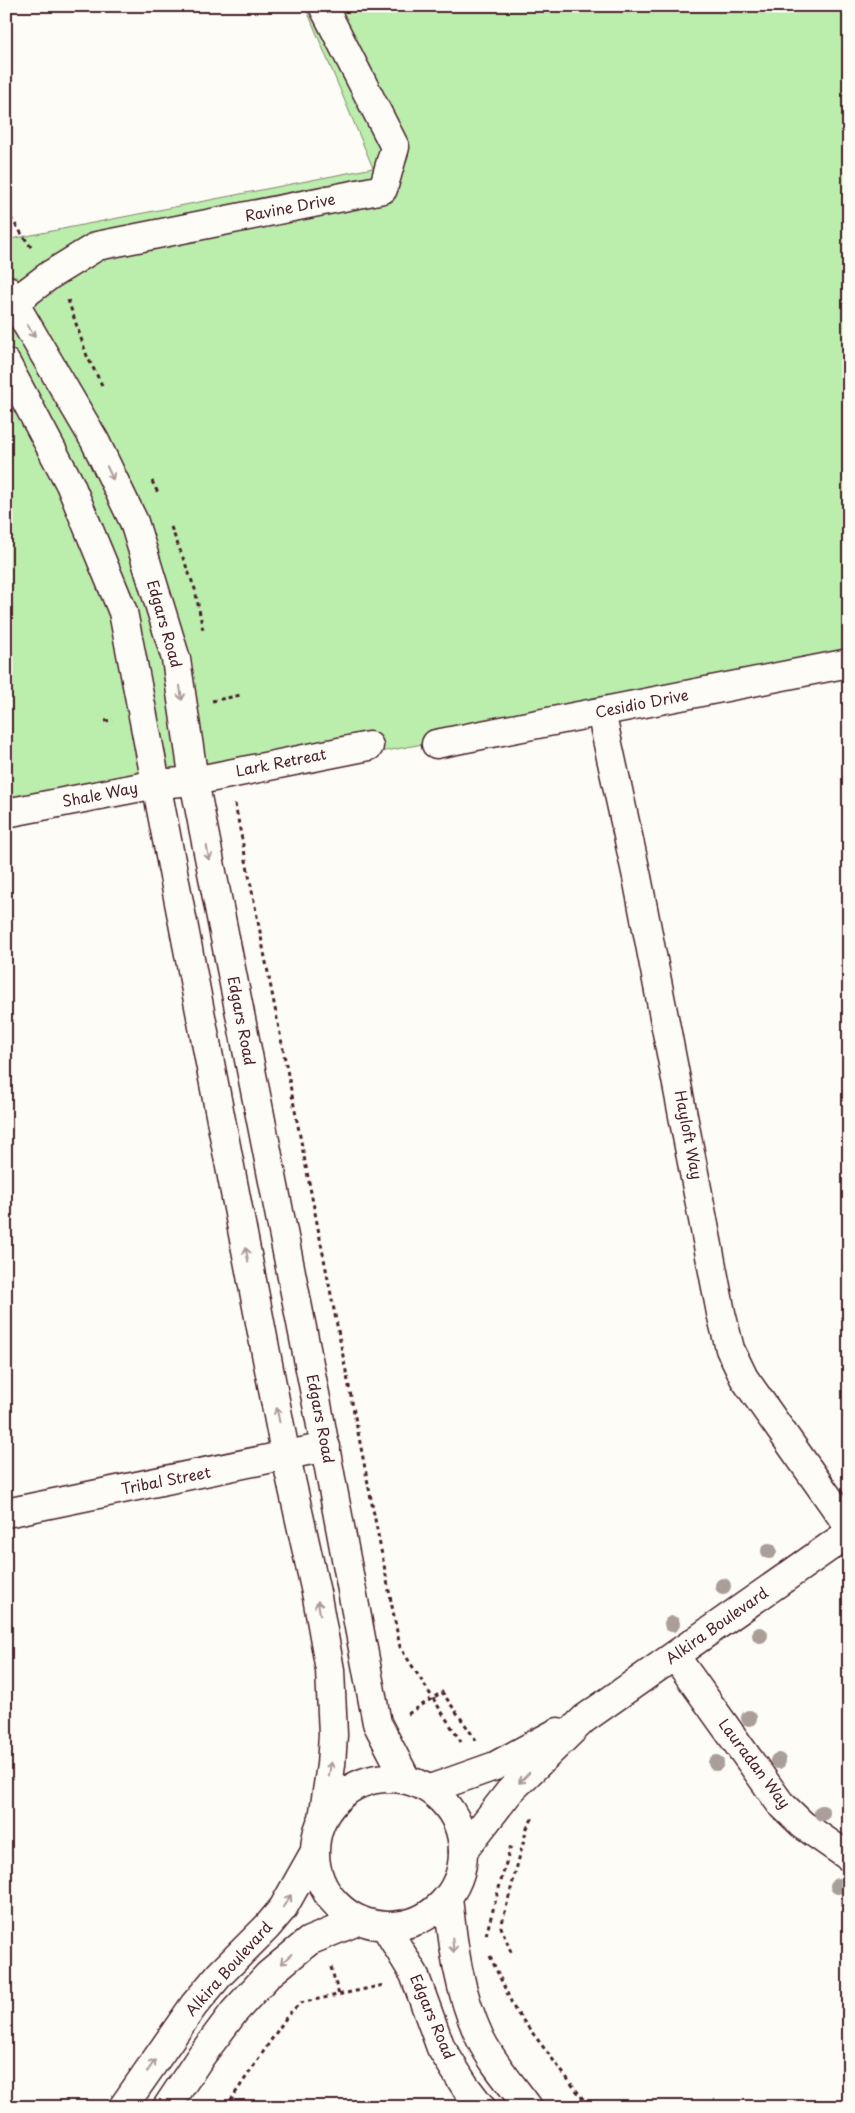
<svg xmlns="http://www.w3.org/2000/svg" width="855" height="2113" viewBox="0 0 855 2113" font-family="'Playpen Sans',sans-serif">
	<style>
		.green { fill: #bbedad; stroke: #82866c }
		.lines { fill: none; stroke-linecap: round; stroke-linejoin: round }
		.street-casing { stroke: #4a1f2b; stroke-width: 31 }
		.secondary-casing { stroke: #4a1f2b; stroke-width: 31 }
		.path { stroke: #4a1f2b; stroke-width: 3; stroke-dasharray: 4 4; stroke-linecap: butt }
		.street { stroke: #fdfcf7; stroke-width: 28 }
		.secondary { stroke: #fdfcf7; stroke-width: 28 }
		.tree { fill: #aa9e99 }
		.oneway { stroke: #ac999b }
		.labels { text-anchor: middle; stroke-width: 4; stroke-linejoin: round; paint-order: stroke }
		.street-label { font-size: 15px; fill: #4a1f2b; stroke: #fdfcf7 }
	</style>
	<rect width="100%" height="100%" fill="#fdfcf7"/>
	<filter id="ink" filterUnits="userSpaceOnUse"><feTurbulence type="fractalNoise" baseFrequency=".02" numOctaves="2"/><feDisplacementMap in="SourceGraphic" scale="10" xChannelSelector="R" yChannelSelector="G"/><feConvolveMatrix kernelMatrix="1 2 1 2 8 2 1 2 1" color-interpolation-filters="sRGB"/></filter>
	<g filter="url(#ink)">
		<!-- green -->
		<path class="green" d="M305 6H849V661L6 825V240L373 168Z"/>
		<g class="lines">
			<!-- street casing -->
			<g class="street-casing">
				<path id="street" d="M14 302 50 275 97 246 383 189 395 147 323 6
					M601 712 637 877 721 1313 730 1349 744 1378 849 1527
					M436 744 849 663
					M6 813 157 784 194 781 369 746
					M6 1513 326 1447
					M675 1656 780 1803 803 1825 849 1857
					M430 1789 495 1766 558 1732
					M463 1851 510 1791 584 1719 849 1533"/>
			</g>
			<!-- secondary casing -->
			<g class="secondary-casing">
				<path id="secondary" d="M6 289 95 441 134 522 176 659 194 781 316 1399 377 1723 406 1779
					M6 363 70 484 123 612 286 1457 317 1597 330 1670 333 1735 331 1765 323 1818
					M315 1852a74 74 0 1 1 148 0a74 74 0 1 1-148 0Z
					M448 1897C453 1946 459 1993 480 2038 492 2063 512 2085 528 2107
					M385 1926 414 1974 441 2048 465 2086 481 2107
					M123 2107 194 2005 220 1974 267 1927 283 1908 314 1853
					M167 2107 201 2056 234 2012 268 1975 309 1941 360 1920"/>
			</g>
			<!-- path -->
			<path class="path" d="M6 211 33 250
				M68 300 87 356 103 387
				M152 481 158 493
				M171 527 195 589 203 630
				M212 701 241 695
				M105 721 113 720
				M235 804 400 1647 463 1745
				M408 1714 442 1692 476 1740
				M486 1935 511 1845
				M511 1952 501 1927 527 1828 532 1819 530 1817
				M490 1956 515 2010 589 2107
				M331 1967 339 1995
				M226 2107 288 2015 300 2003 384 1985"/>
			<!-- street -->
			<use href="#street" class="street"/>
			<!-- secondary -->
			<use href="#secondary" class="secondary"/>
		</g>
		<!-- trees -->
		<g class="tree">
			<circle cx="769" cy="1551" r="8"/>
			<circle cx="723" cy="1586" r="8"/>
			<circle cx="672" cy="1624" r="8"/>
			<circle cx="760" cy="1635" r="8"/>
			<circle cx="749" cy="1718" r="8"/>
			<circle cx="778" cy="1761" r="8"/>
			<circle cx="716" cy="1763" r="8"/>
			<circle cx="822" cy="1813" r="8"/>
			<circle cx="838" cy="1886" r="8"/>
		</g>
		<!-- one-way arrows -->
		<defs><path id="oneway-shaft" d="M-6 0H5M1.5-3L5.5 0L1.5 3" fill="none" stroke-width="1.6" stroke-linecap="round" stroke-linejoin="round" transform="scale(1.25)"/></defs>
		<g class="oneway">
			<use href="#oneway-shaft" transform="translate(31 331) rotate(60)"/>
			<use href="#oneway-shaft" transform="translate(110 473) rotate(65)"/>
			<use href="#oneway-shaft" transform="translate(181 693) rotate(82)"/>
			<use href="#oneway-shaft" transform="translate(208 853) rotate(79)"/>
			<use href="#oneway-shaft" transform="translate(247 1255) rotate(-101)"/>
			<use href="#oneway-shaft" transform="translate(278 1415) rotate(-101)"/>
			<use href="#oneway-shaft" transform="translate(319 1608) rotate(-100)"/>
			<use href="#oneway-shaft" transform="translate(330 1769) rotate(-82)"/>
			<use href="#oneway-shaft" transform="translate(524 1778) rotate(135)"/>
			<use href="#oneway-shaft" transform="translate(287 1901) rotate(-56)"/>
			<use href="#oneway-shaft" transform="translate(453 1945) rotate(84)"/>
			<use href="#oneway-shaft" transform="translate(286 1959) rotate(138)"/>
			<use href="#oneway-shaft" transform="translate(151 2066) rotate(-56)"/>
		</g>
	</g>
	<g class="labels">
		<!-- street labels -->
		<g class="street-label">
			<text transform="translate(290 208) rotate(-11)" y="5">Ravine Drive</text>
			<text transform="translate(164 624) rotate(74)" y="5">Edgars Road</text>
			<text transform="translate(642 704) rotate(-11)" y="5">Cesidio Drive</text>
			<text transform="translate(281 763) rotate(-11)" y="5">Lark Retreat</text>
			<text transform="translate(100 795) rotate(-11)" y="5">Shale Way</text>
			<text transform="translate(241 1021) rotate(79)" y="5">Edgars Road</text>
			<text transform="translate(688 1135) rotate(79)" y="5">Hayloft Way</text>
			<text transform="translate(320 1419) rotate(79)" y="5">Edgars Road</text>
			<text transform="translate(166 1481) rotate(-11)" y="5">Tribal Street</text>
			<text transform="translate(717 1626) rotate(-35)" y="5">Alkira Boulevard</text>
			<text transform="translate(754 1764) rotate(53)" y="5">Lauradan Way</text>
			<text transform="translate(229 1969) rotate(-48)" y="5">Alkira Boulevard</text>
			<text transform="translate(432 2017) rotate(67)" y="5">Edgars Road</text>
		</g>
	</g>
	<!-- margin -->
	<rect width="855" height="2113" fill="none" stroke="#fdfcf7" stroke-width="25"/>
	<rect x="12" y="12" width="830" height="2088" fill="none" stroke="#4a1f2b" stroke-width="2" filter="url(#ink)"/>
</svg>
